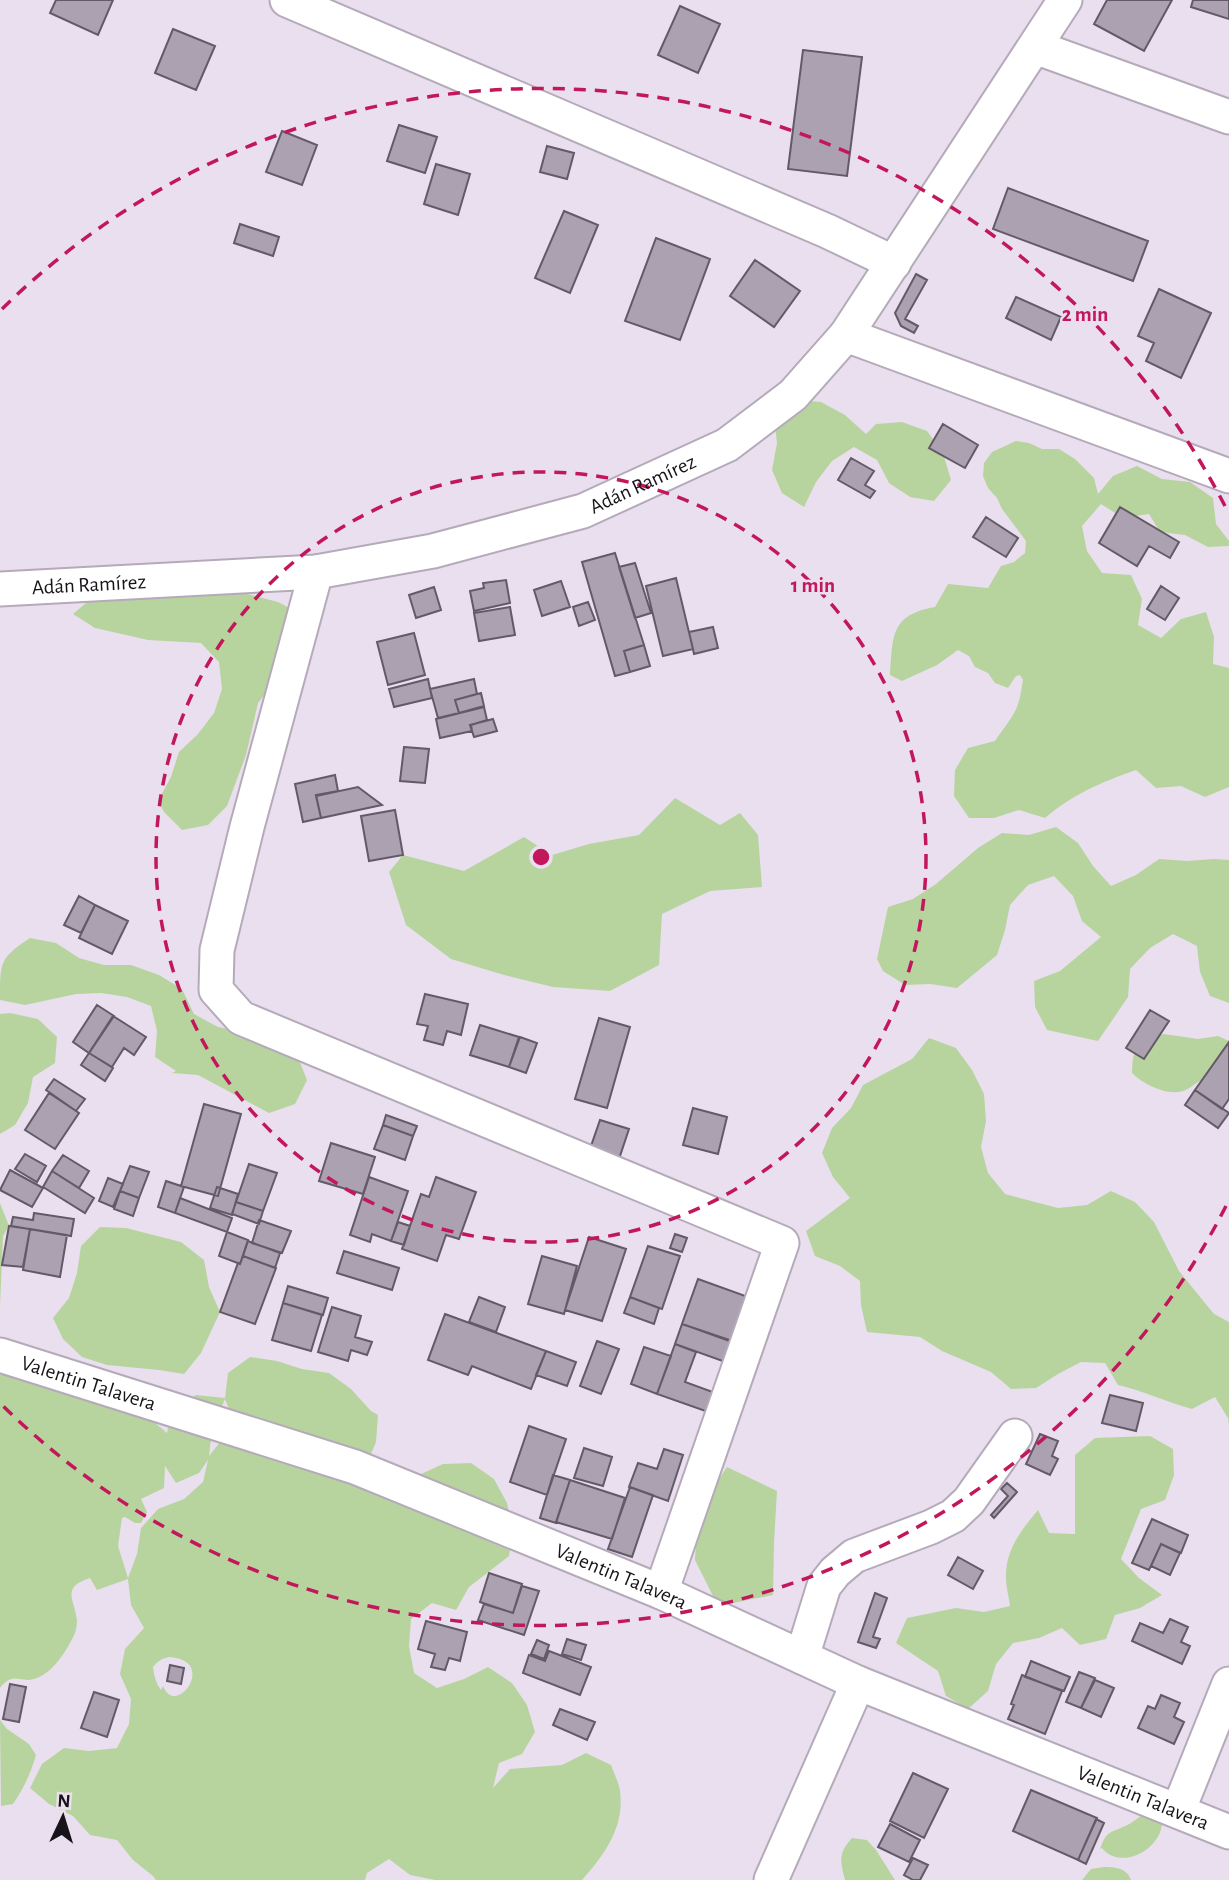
<svg xmlns="http://www.w3.org/2000/svg" width="1229" height="1880" viewBox="0 0 1229 1880" font-family="'Alegreya Sans',sans-serif">
	<style>
		.green { fill: #b7d49f; fill-rule: evenodd }
		.building { fill: #aca1b1; stroke: #635967; stroke-width: 2 }
		.lines { fill: none; stroke-linecap: round; stroke-linejoin: round }
		.minor-casing { stroke: #b5aab9; stroke-width: 37 }
		.minor { stroke: #fff; stroke-width: 33 }
		.ring { fill: none; stroke: #c2185b; stroke-width: 3.5; stroke-dasharray: 12 9 }
		.labels { text-anchor: middle; stroke-width: 5; stroke-linejoin: round; paint-order: stroke }
		.street-label { font-size: 21px; fill: #171318; stroke: #eadfef }
		.centre { fill: #c2185b; stroke: #eadfef; stroke-width: 3.5 }
		.ring-label { font-size: 21px; text-anchor: middle; font-weight: bold; fill: #c2185b; stroke: #eadfef; stroke-width: 5; stroke-linejoin: round; paint-order: stroke }
	</style>
	<rect width="100%" height="100%" fill="#eadfef"/>
	<!-- green -->
	<path class="green" d="M796 400 821 402 845 415 866 434 876 424 902 422 927 431 943 453 951 480 934 501 910 497 889 483 877 460 854 447 832 461 816 482 804 507 782 493 772 470 777 443 774 417Z
		M1016 441 1029 443 1042 449H1059L1075 459 1094 478 1098 494 1113 476 1137 466 1162 479 1190 482 1213 498 1216 524 1229 541V546L1208 547 1185 535 1160 532 1149 514 1123 518 1101 504 1082 526 1087 551 1102 573 1131 575 1142 599 1138 625 1161 638 1181 619 1206 612 1214 637 1213 664 1229 668V787L1205 797 1181 786 1156 788 1136 770C1102 782 1073 794 1045 818L1019 810 994 818H969L954 796 955 770 968 748 995 741C1001 732 1009 722 1014 713 1020 703 1021 691 1023 680L1020 675 1016 676 1008 688 995 683 988 673 975 667 969 656 958 650 937 665 902 681 890 675C893 636 890 615 935 607L948 584 988 588 1001 566 1014 562 1025 553 1026 541 1002 509 997 498 988 488 983 476 984 463 992 452Z
		M224 588 278 602 303 615 275 681 258 703 246 755 227 806 208 825 182 830 164 812 158 801 171 777 179 752 198 734 214 713 222 689 219 662 201 643 148 640 95 628 73 614 93 597Z
		M675 798 720 825 740 813 758 835 762 887 710 891 662 914 659 965 610 991 553 987 504 975 451 959 406 925 389 872 403 855 464 871 524 837 552 855 589 844 639 835Z
		M1056 827 1078 843 1093 866 1111 886 1136 875 1159 859 1187 861 1214 859 1229 860V1003L1210 996 1200 972 1197 946 1173 934 1150 948 1130 969 1128 997 1098 1041 1047 1030 1035 1007 1034 981 1060 971 1101 937 1082 921 1073 896 1054 876 1028 885 1010 905 1005 930 997 955 957 988 930 984 905 985 883 971 877 959 888 907 913 899 936 884 978 848 1002 833 1029 835Z
		M30 938 56 943 79 958 104 965H131L159 975 182 989 194 1014 218 1027 245 1032 297 1055 307 1080 295 1104 269 1113 198 1075 172 1073 176 1071 155 1057 157 1031 151 1006 127 997 101 993 76 994 25 1005 0 1000C0 961 0 958 30 938Z
		M10 1013 38 1019 57 1037 55 1063 33 1077 28 1103 15 1125 0 1134V1014Z
		M1164 1034 1198 1039 1218 1036 1229 1041V1072C1220 1074 1210 1076 1202 1080 1195 1083 1190 1089 1183 1091 1166 1096 1143 1084 1132 1073 1133 1056 1132 1050 1147 1041 1153 1038 1157 1035 1164 1034Z
		M929 1038 956 1048 972 1070 984 1094 986 1121 981 1147 988 1173 1005 1194 1058 1208 1087 1205 1111 1191 1135 1202 1154 1222 1179 1271 1214 1314 1229 1322V1425L1228 1418 1215 1397 1192 1409C1167 1402 1144 1391 1118 1385L1105 1363 1081 1362 1058 1374 1036 1388 1011 1389 991 1372 942 1351 920 1337 867 1332 861 1305 860 1281 840 1266 815 1256 806 1231 850 1198 833 1177 822 1153 832 1128 851 1108 863 1085 912 1059Z
		M0 1203 9 1226 3 1236 0 1306Z
		M100 1227 126 1228 181 1242 204 1260 209 1287 220 1312 201 1353 184 1374 159 1370 107 1365 82 1357 63 1339 53 1318 69 1298 77 1273 81 1246Z
		M250 1357 277 1361 302 1369 329 1373 351 1389 371 1411 378 1415 376 1442 366 1466 419 1475 443 1464 471 1463 494 1479 507 1503 513 1530 509 1556 469 1587 456 1610 432 1603 411 1619 409 1646 414 1673 437 1688 464 1679 488 1667 512 1683 527 1705 535 1732 522 1754 499 1763 493 1788 510 1769 562 1765 586 1753 611 1765C614 1774 619 1783 620 1791 625 1827 604 1855 582 1880H435L410 1875 389 1859 367 1873 365 1880H156L153 1876 133 1860 117 1840 90 1835 73 1816 49 1804 30 1788 42 1764 64 1748 89 1751 117 1748 129 1724 131 1699 120 1674 125 1649 144 1628 131 1605 128 1579 97 1590 90 1578C60 1588 75 1599 77 1621 77 1628 75 1635 71 1641 64 1655 50 1675 34 1679 19 1683 14 1671 0 1688V1375L16 1371 123 1396 167 1433 172 1409 196 1395 225 1398 228 1373ZM225 1399 234 1422 299 1453 274 1460 251 1445 225 1436 209 1456 212 1430ZM208 1460 203 1482 184 1499 158 1509 141 1528 137 1554 128 1578 118 1546 122 1518 125 1517 135 1523H141L147 1512 141 1499 164 1488 165 1466 176 1483 199 1473ZM170 1657C175 1658 181 1658 186 1662 206 1676 174 1714 163 1686L161 1690C156 1684 154 1675 153 1667 158 1661 162 1658 170 1657Z
		M1150 1436 1173 1449 1174 1475 1165 1500 1141 1509 1121 1559 1139 1578 1162 1595 1140 1608 1115 1615 1106 1639 1080 1645 1062 1628 1039 1638 1013 1643 996 1664 988 1691 968 1709 946 1696 938 1671 896 1643 907 1618 956 1608 984 1612 1010 1606C1009 1597 1006 1587 1006 1578 1005 1551 1021 1530 1038 1510L1049 1533 1075 1534V1455L1095 1438Z
		M727 1467 777 1491 774 1543 773 1595 718 1606 695 1560 698 1511Z
		M0 1720 7 1729 29 1744 36 1755C31 1773 24 1788 13 1804L1 1806Z
		M1146 1813 1162 1820C1164 1848 1121 1872 1102 1848L1100 1849C1107 1830 1109 1834 1125 1826 1133 1823 1138 1817 1146 1813Z
		M852 1838 867 1840 876 1850 895 1880H845C840 1860 838 1854 852 1838Z
		M1104 1867C1115 1867 1127 1868 1131 1880H1082L1091 1869Z"/>
	<!-- building -->
	<path class="building" d="M56 0H113L98 35 50 13Z
		M1107 0H1172L1144 51 1094 24Z
		M1193 0H1229V19L1191 7Z
		M680 6 720 24 698 73 658 55Z
		M173 29 215 46 196 90 155 73Z
		M803 50 862 57 847 176 788 169Z
		M399 125 437 137 425 173 387 161Z
		M282 131 317 145 302 185 266 172Z
		M547 146 574 153 567 179 540 172Z
		M436 164 470 174 458 215 424 204Z
		M1008 188 1148 241 1133 281 993 229Z
		M564 211 598 225 570 293 535 278Z
		M240 224 279 237 273 256 234 243Z
		M656 238 710 259 680 340 625 321Z
		M755 260 800 291 774 327 730 296Z
		M916 274 927 280 905 319 918 326 914 333 901 326 895 313Z
		M1159 289 1211 313 1181 378 1146 361 1154 343 1138 336Z
		M1016 297 1061 317 1051 340 1006 318Z
		M943 424 978 445 965 468 929 448Z
		M851 458 874 471 865 485 875 491 870 498 838 480Z
		M1120 507 1179 542 1170 558 1149 546 1137 566 1099 543Z
		M986 517 1018 538 1006 557 973 537Z
		M615 553 644 645 624 651 630 672 615 676 582 562Z
		M635 563 651 613 635 618 619 567Z
		M676 578 693 649 663 656 646 586Z
		M506 580 510 603 474 611 470 591 484 588 483 583Z
		M561 581 570 607 542 616 534 590Z
		M1161 586 1179 598 1165 620 1147 609Z
		M434 587 441 610 416 618 409 595Z
		M588 602 595 620 579 626 573 607Z
		M510 607 515 635 479 641 474 613Z
		M713 627 718 648 694 654 689 632Z
		M414 633 425 675 388 685 377 642Z
		M644 645 650 666 630 672 624 651Z
		M428 679 432 698 394 707 389 689Z
		M474 679 477 694 455 700 459 713 438 718 430 689Z
		M481 693 484 706 459 713 455 700Z
		M484 707 487 720 471 725 472 731 440 738 436 719Z
		M493 719 497 731 474 737 470 725Z
		M404 747 429 749 425 783 400 781Z
		M335 775 338 791 316 795 321 818 303 822 295 784Z
		M358 787 382 805 321 818 316 796Z
		M395 810 403 855 369 861 361 816Z
		M79 896 95 905 81 933 64 925Z
		M95 905 128 921 112 954 79 938Z
		M425 994 468 1004 461 1035 447 1031 443 1045 424 1040 428 1026 417 1024Z
		M97 1005 114 1016 89 1053 73 1042Z
		M1150 1010 1169 1021 1144 1059 1126 1048Z
		M113 1016 146 1037 134 1055 124 1048 112 1067 89 1053Z
		M599 1018 630 1027 607 1108 575 1099Z
		M480 1025 519 1037 509 1067 470 1055Z
		M520 1037 537 1043 526 1073 509 1067Z
		M1229 1042V1099L1222 1109 1195 1090Z
		M89 1053 113 1068 105 1081 81 1065Z
		M54 1079 85 1099 76 1111 46 1090Z
		M1195 1090 1229 1113 1218 1128 1185 1105Z
		M49 1093 79 1113 55 1149 25 1130Z
		M204 1104 241 1114 218 1196 181 1186Z
		M693 1108 727 1117 718 1154 683 1145Z
		M386 1115 417 1126 413 1136 383 1125Z
		M600 1120 629 1129 619 1159 590 1149Z
		M383 1125 413 1136 405 1160 374 1149Z
		M331 1143 375 1157 363 1194 319 1181Z
		M25 1154 46 1166 37 1182 15 1169Z
		M63 1155 89 1171 79 1188 52 1171Z
		M249 1164 277 1173 263 1211 236 1202Z
		M130 1166 149 1172 139 1198 120 1191Z
		M10 1170 43 1188 32 1207 0 1190Z
		M52 1171 94 1198 85 1213 43 1187Z
		M369 1177 408 1191 391 1241 372 1234 370 1242 350 1235Z
		M436 1177 476 1192 459 1239 446 1235 437 1261 402 1249 421 1194 429 1197Z
		M108 1178 123 1184 113 1207 99 1201Z
		M166 1181 184 1187 175 1213 158 1207Z
		M217 1187 238 1194 232 1215 210 1208Z
		M120 1191 139 1198 133 1216 114 1209Z
		M180 1198 232 1218 227 1232 175 1213Z
		M236 1202 263 1211 259 1224 232 1214Z
		M34 1213 74 1219 71 1236 11 1226 13 1217 33 1220Z
		M259 1220 291 1231 282 1253 252 1243Z
		M398 1222 410 1226 404 1245 391 1241Z
		M9 1226 30 1229 23 1267 2 1265Z
		M30 1229 67 1235 60 1277 23 1270Z
		M227 1232 248 1240 240 1264 219 1256Z
		M675 1234 687 1238 682 1252 670 1248Z
		M589 1237 626 1249 602 1321 565 1310Z
		M248 1241 280 1253 275 1268 243 1256Z
		M648 1246 680 1256 662 1309 630 1297Z
		M344 1251 399 1268 392 1290 337 1273Z
		M243 1256 276 1268 255 1324 220 1312 238 1263 240 1264Z
		M542 1256 577 1266 564 1314 528 1304Z
		M698 1279 751 1298 735 1343 682 1324Z
		M288 1286 328 1298 323 1315 283 1303Z
		M479 1297 505 1307 496 1332 469 1322Z
		M630 1297 659 1308 654 1324 624 1313Z
		M283 1303 322 1315 311 1351 272 1340Z
		M332 1307 361 1316 355 1337 372 1342 367 1355 351 1350 348 1361 318 1352Z
		M445 1314 546 1351 531 1389 472 1366 468 1375 428 1360Z
		M682 1324 738 1343 731 1364 675 1344Z
		M597 1341 619 1349 601 1394 580 1386Z
		M675 1344 696 1352 685 1382 721 1395 714 1414 657 1394Z
		M644 1347 671 1356 657 1394 631 1384Z
		M546 1351 576 1362 567 1386 536 1375Z
		M1110 1395 1143 1403 1136 1431 1102 1423Z
		M529 1426 566 1439 547 1495 510 1482Z
		M1040 1434 1058 1441 1052 1456 1058 1459 1050 1475 1026 1464Z
		M584 1448 612 1457 603 1486 574 1478Z
		M664 1449 683 1455 668 1501 629 1487 638 1463 657 1469Z
		M553 1475 570 1480 556 1523 540 1518Z
		M570 1480 625 1498 612 1539 556 1522Z
		M1007 1483 1017 1492 994 1518 991 1515 1008 1496 1001 1489Z
		M630 1487 653 1495 632 1557 608 1549Z
		M1152 1519 1188 1535 1181 1553 1161 1544 1149 1570 1132 1563Z
		M1161 1544 1180 1553 1170 1575 1151 1566Z
		M958 1557 983 1571 973 1589 948 1575Z
		M489 1573 522 1584 513 1613 480 1602Z
		M522 1586 539 1591 524 1635 478 1620 484 1604 513 1613Z
		M875 1593 887 1598 873 1637 880 1639 876 1648 858 1642Z
		M1170 1619 1188 1627 1181 1642 1190 1646 1182 1664 1132 1641 1140 1623 1163 1633Z
		M426 1621 467 1632 460 1661 449 1658 445 1670 431 1667 435 1654 418 1649Z
		M567 1639 586 1645 581 1660 562 1654Z
		M537 1640 549 1645 544 1659 531 1654Z
		M549 1651 591 1667 580 1695 523 1673 529 1655 545 1661Z
		M1031 1661 1070 1677 1064 1691 1025 1677Z
		M170 1665 184 1668 181 1684 167 1681Z
		M1079 1672 1095 1678 1081 1708 1066 1702Z
		M1022 1675 1062 1691 1045 1734 1008 1719 1014 1705 1011 1704Z
		M1095 1680 1114 1688 1101 1717 1081 1708Z
		M10 1684 26 1687 19 1722 3 1719Z
		M94 1692 119 1700 107 1737 81 1728Z
		M1161 1695 1180 1703 1174 1717 1184 1722 1174 1744 1138 1728 1148 1706 1155 1709Z
		M560 1709 595 1722 587 1740 553 1725Z
		M913 1773 948 1789 924 1838 890 1821Z
		M1031 1790 1097 1818 1078 1860 1013 1831Z
		M1096 1819 1104 1823 1086 1864 1078 1860Z
		M890 1824 920 1840 909 1862 878 1847Z
		M913 1858 928 1865 920 1880H913L904 1875Z"/>
	<g class="lines">
		<!-- minor casing -->
		<g class="minor-casing">
			<g id="minor">
				<path d="M287 0 827 231 894 263"/>
				<path d="M1035 47 1229 117"/>
				<path d="M846 335 1229 476"/>
				<path d="M316 572 247 827 217 950 216 990 241 1018 782 1243 661 1592"/>
				<path id="s1" d="M0 589 316 572 433 551 583 511 727 445 793 395 846 335 1065 0"/>
				<path id="s2" d="M0 1355 355 1467 661 1592 858 1683 1229 1832"/>
				<path d="M802 1657 824 1586 835 1572 854 1556 931 1527 953 1516 969 1501 1015 1436"/>
				<path d="M1178 1811 1229 1684"/>
				<path d="M771 1880 858 1683"/>
			</g>
		</g>
		<!-- minor -->
		<use href="#minor" class="minor"/>
	</g>
	<!-- distance rings -->
	<g class="ring">
		<circle cx="541" cy="857" r="385"/>
		<path d="M1226 1206A769 769 0 0 1 2 1405M2 309A769 769 0 0 1 1226 508"/>
	</g>
	<g class="labels">
		<!-- street labels -->
		<g class="street-label">
			<text dy="7" stroke="none"><textPath href="#s1" startOffset="656">Adán Ramírez</textPath></text>
			<text dy="7" stroke="none"><textPath href="#s1" startOffset="89">Adán Ramírez</textPath></text>
			<text dy="7" stroke="none"><textPath href="#s2" startOffset="93">Valentin Talavera</textPath></text>
			<text dy="7" stroke="none"><textPath href="#s2" startOffset="660">Valentin Talavera</textPath></text>
			<text dy="7" stroke="none"><textPath href="#s2" startOffset="1227">Valentin Talavera</textPath></text>
		</g>
	</g>
	<circle cx="541" cy="857" r="10" class="centre"/>
	<g class="ring-label">
		<text x="1085" y="321">2 min</text>
		<text x="813" y="592">1 min</text>
	</g>
	<!-- north arrow -->
	<g transform="translate(63 1817) rotate(4)" stroke="#eadfef" stroke-width="5" paint-order="stroke">
	<path d="M0-5L12 26L0 18L-12 26Z" fill="#171318"/>
	<text y="-10" font-size="19" font-weight="bold" text-anchor="middle" fill="#171318">N</text>
	</g>
</svg>
